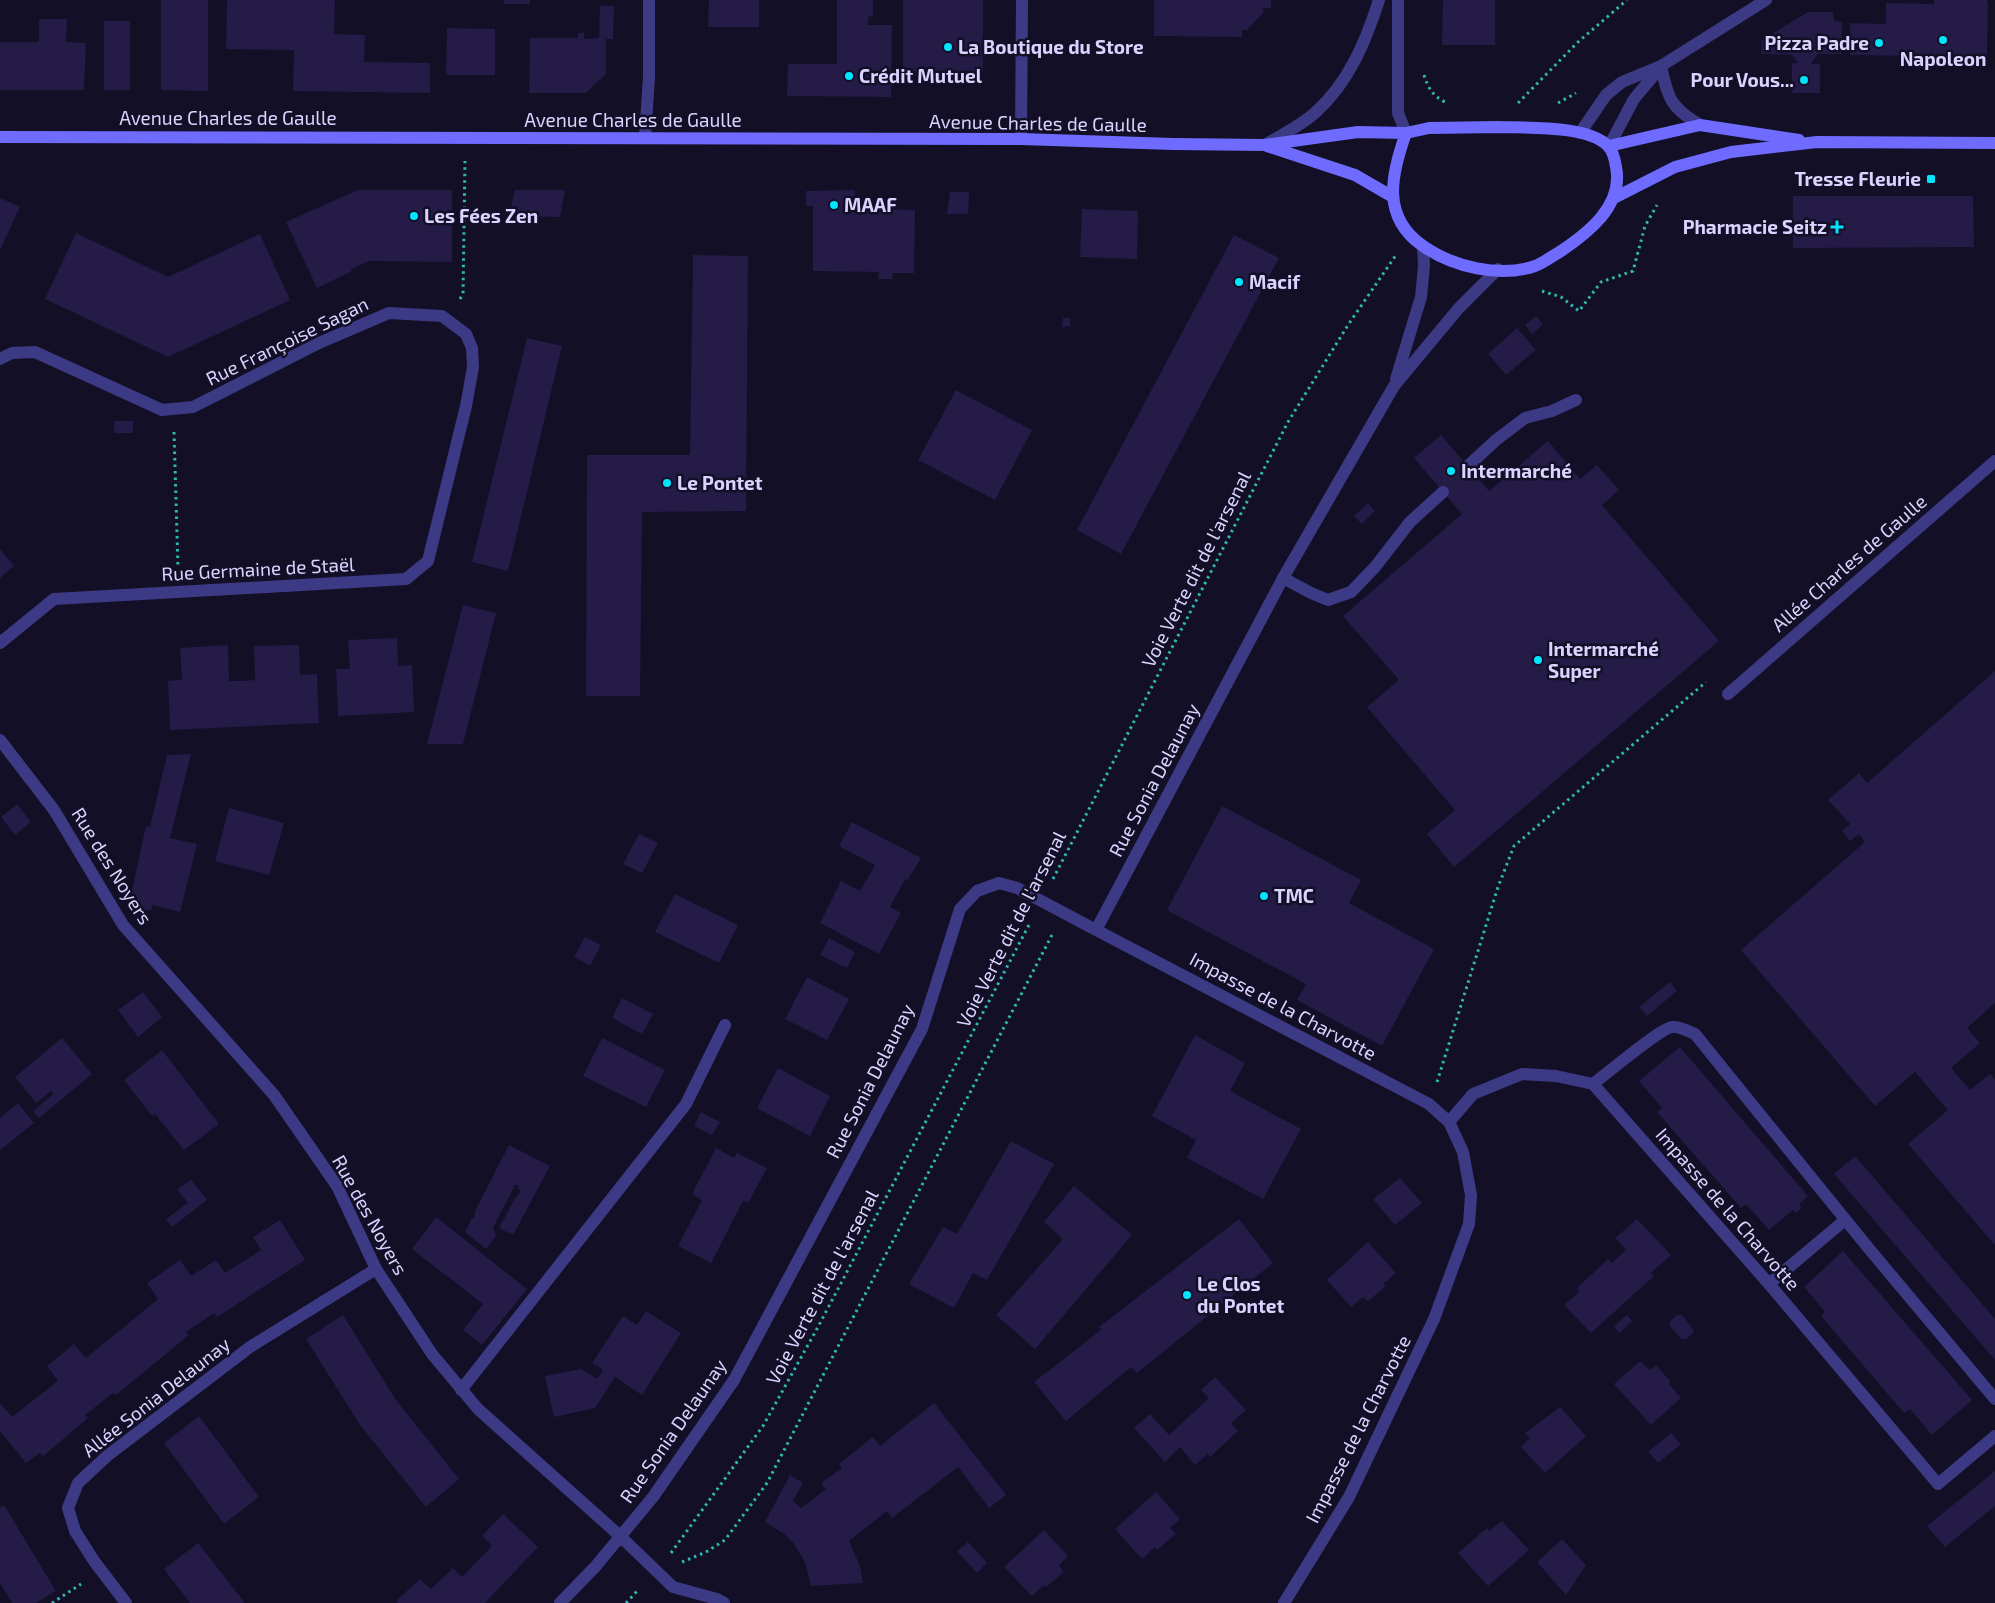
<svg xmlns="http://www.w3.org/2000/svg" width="1995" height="1603" viewBox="0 0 1995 1603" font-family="'Exo 2',sans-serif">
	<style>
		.building { fill: #241b47 }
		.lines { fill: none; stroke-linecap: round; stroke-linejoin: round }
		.path { stroke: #2fb8b0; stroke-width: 3; stroke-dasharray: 2.5 4; stroke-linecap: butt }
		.lane { stroke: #3d3a85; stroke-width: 12 }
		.street { stroke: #3d3a85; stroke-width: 12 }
		.secondary { stroke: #6f6bff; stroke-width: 12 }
		.poi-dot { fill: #00e5ff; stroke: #130f26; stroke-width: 2 }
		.labels { text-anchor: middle; stroke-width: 5; stroke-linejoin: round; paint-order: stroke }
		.poi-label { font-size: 19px; font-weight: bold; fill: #d9d4ff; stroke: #130f26; text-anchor: start }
		.street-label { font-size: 19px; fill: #d9d4ff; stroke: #130f26 }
	</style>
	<rect width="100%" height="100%" fill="#130f26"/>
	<!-- building -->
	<path class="building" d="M161 0H208V91L161 90Z
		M227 0H335L334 34 365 35 364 62 430 63V93L293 91 294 50 226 49Z
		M504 0H530V4H504Z
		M709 0H759V27H708Z
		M837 0H873V16L868 17V25H892L891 97 787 96 788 64H837Z
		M903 0H983V73H903Z
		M1154 0H1271V8H1262L1264 12 1247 30H1242V37L1154 36Z
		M1443 0H1495V45H1442Z
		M1934 0H1987L1988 5 1987 57 1850 55V23L1886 24V3L1934 4Z
		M600 6H614L613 39H606V74L586 93H529L530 38H578V33H584V39L599 38Z
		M1808 12H1833L1834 21 1842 22 1841 54H1818L1811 64H1820V93H1792V63H1798L1792 55 1761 54 1762 40Z
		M39 19H67L66 42 86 43 84 90H0V42H39Z
		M104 21H130V90H104Z
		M447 28 495 29V75H446Z
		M358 190H452V262L369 261 351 269 352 271 317 288 286 222Z
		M515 190H565L560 217 509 216Z
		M855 190 854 209 915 210 914 273H893L892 279H878L879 272 813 271V206H806V191Z
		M950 192H969L968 214H947Z
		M1793 196H1973L1974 247 1793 248Z
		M0 198 20 207 0 250Z
		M1082 209 1138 211 1137 259 1080 257Z
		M76 233 168 277 260 234 290 300 168 357 45 299Z
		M1234 235 1279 258 1121 554 1077 530Z
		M693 255 748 256 746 511 642 512 640 696H586L587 455H690Z
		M1536 316 1543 324 1532 334 1525 325Z
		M1063 318H1070V326L1062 327Z
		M1517 328 1536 350 1506 375 1488 354Z
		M527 338 562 346 508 571 472 562Z
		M956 390 1032 430 995 500 918 460Z
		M114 421H133V433H114Z
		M1441 435 1489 491 1548 441 1580 479 1597 465 1619 490 1602 505 1719 641 1454 867 1427 834 1455 810 1367 707 1399 680 1343 616 1462 514 1414 458Z
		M1368 503 1375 511 1362 524 1354 516Z
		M0 549 14 566 0 578Z
		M463 605 496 613 463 744H427Z
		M397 638 398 666 412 665 414 712 338 716 336 669H350L348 640Z
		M228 645 229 681H242L255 680 254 646 299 645 300 675 317 674 319 723 170 730 168 681 182 680 180 648Z
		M1995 671V1003L1967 1028 1980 1043 1951 1068 1970 1090 1990 1074 1995 1080V1245L1908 1144 1948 1110 1915 1072 1875 1106 1741 950 1865 842 1859 834 1850 841 1842 831 1850 824 1828 800 1859 773 1867 783Z
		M191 754 170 838 197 844 180 912 153 905 151 911 138 908 139 902 130 900 146 826 150 827 167 755Z
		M17 804 31 822 15 835 1 817Z
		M1222 806 1361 880 1349 903 1434 949 1382 1046 1297 1000 1306 984 1167 910Z
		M229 808 284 823 269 875 215 861Z
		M852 822 921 858 908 880 905 879 890 907 901 913 879 954 820 923 841 881 860 891 875 865 839 846Z
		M639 834 658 843 642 873 623 864Z
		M675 894 738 925 719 963 655 932Z
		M585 937 601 945 590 966 574 957Z
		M829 938 855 952 847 968 820 955Z
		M807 977 849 999 827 1040 785 1019Z
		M1670 982 1677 991 1647 1016 1639 1007Z
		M143 992 162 1017 138 1037 118 1010Z
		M622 998 653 1014 642 1034 612 1018Z
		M1195 1035 1245 1063 1230 1091 1301 1129 1263 1199 1187 1158 1196 1140 1152 1116Z
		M62 1038 92 1074 39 1118 33 1111 53 1094 51 1091 36 1103 15 1077Z
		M602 1038 665 1070 646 1107 583 1076Z
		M1680 1047 1808 1196 1799 1204 1802 1208 1796 1213 1793 1210 1769 1230 1746 1204 1741 1208 1657 1112 1662 1108 1639 1081Z
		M162 1050 219 1124 184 1150 155 1114 152 1116 124 1080Z
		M778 1068 830 1096 810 1136 757 1108Z
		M18 1103 34 1123 0 1150V1118Z
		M701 1112 720 1122 712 1135 694 1126Z
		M1011 1141 1054 1164 987 1280 973 1273 954 1308 909 1284 943 1227 957 1234Z
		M509 1145 550 1166 513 1235 499 1228 515 1198H516L521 1190 517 1189 519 1186 515 1185 493 1228 496 1236 487 1248H485L465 1232 472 1218 474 1219 475 1211Z
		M716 1148 734 1158 737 1153 767 1168 748 1203 743 1201 711 1263 678 1246 702 1200 692 1194Z
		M1855 1156 1995 1319V1360L1834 1174Z
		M1400 1178 1422 1203 1395 1225 1373 1199Z
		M191 1180 207 1200 172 1227 166 1219 188 1203 177 1189Z
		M1074 1186 1132 1235 1035 1349 996 1315 1063 1239 1044 1222Z
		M436 1217 527 1289 482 1345 463 1330 483 1304 412 1249Z
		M1239 1219 1273 1263 1137 1373 1131 1367 1066 1421 1034 1382 1101 1330 1099 1327Z
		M1637 1219 1671 1255 1651 1273 1654 1276 1591 1333 1564 1305 1580 1291 1577 1288 1608 1259 1612 1263 1626 1250 1615 1238Z
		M280 1220 305 1260 217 1317 214 1313 186 1332 189 1335 116 1395 113 1393 85 1415 88 1418 43 1456 40 1453 26 1463 0 1431V1403L12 1417 58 1381 47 1366 74 1344 86 1358 158 1299 147 1283 180 1260 191 1276 216 1260 225 1273 261 1250 253 1237Z
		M1368 1242 1396 1273 1383 1284 1386 1286 1368 1301 1363 1297 1351 1307 1327 1280Z
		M1843 1251 1972 1400 1932 1435 1910 1409 1904 1413 1821 1316 1825 1312 1804 1287Z
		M646 1311 681 1333 642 1395 615 1377 595 1408 554 1417 545 1376 581 1369 597 1379 603 1370 592 1363 623 1316 637 1325Z
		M343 1315 396 1400 459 1479 426 1507 360 1425 306 1339Z
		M1627 1315 1632 1321 1619 1333 1614 1326Z
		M1677 1315H1682L1693 1329V1333L1686 1339H1681L1670 1326V1321Z
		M1640 1361 1650 1370 1656 1365 1671 1382 1669 1384 1681 1398 1651 1425 1614 1384Z
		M1215 1377 1246 1410 1231 1423 1238 1431 1210 1457 1208 1454 1195 1465 1180 1447 1165 1462 1134 1428 1150 1414 1169 1435 1209 1398 1201 1390Z
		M934 1403 1006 1495 989 1508 958 1467 892 1518 887 1511 849 1541 860 1566 863 1583 811 1586 805 1562 794 1544 784 1534 765 1522 790 1475 803 1483 793 1501 801 1508 826 1489 821 1483 842 1468 839 1464 873 1437 880 1446Z
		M1560 1407 1586 1436 1545 1473 1521 1447 1530 1438 1525 1433Z
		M199 1416 259 1497 224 1524 164 1443Z
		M1671 1433 1681 1444 1658 1463 1648 1452Z
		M1995 1471V1506L1945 1547 1927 1526Z
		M1156 1492 1180 1519 1170 1528 1176 1534 1157 1550 1155 1547 1142 1559 1115 1529Z
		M4 1505 56 1591 36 1603H12L0 1583V1508Z
		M503 1514 538 1547 485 1603H398L396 1601 420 1579 431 1589 453 1568 462 1577 492 1546 482 1536Z
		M1502 1521 1529 1550 1488 1586 1458 1553 1487 1528 1489 1531Z
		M1044 1530 1068 1556 1059 1565 1064 1572 1046 1587 1044 1585 1032 1596 1004 1567Z
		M1562 1539 1586 1565 1566 1595 1537 1562Z
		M968 1542 987 1563 977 1573 957 1551Z
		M198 1543 245 1603H190L164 1569Z"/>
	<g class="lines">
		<!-- path -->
		<path class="path" d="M1424 75C1428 88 1433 96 1445 102
			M1518 103 1578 42 1627 0
			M1558 103 1576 93
			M1542 291 1561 297 1579 311 1601 282 1633 271 1645 226 1657 205
			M460 299 463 294 465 161
			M174 432 178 568
			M1053 879 1288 422 1348 325 1396 255
			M1437 1082 1498 887 1514 846 1706 682
			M671 1553 763 1426 818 1327 1030 923
			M682 1562 706 1552 725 1540 767 1483 1053 933
			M52 1603 81 1584
			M626 1603 639 1589"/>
		<!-- lane -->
		<path class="lane" d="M1468 466 1496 440 1525 418 1552 411 1576 400
			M1283 578 1311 593 1328 600 1351 592 1375 567 1410 522 1443 492
			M1593 1084C1606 1074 1661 1028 1672 1027 1680 1026 1688 1031 1695 1034L1870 1250 1995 1399
			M1769 1284 1845 1220
			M461 1390 686 1104 725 1025
			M1938 1484 1995 1436
			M126 1603 94 1561 75 1531 68 1508 78 1483 107 1456 250 1347 376 1269"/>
		<!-- street -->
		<path class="street" d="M1398 0V113L1406 133
			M1661 66C1668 99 1671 108 1700 125
			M1580 133 1606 95 1622 82 1661 66 1766 0
			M645 138 649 77V0
			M1021 139 1022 0
			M1265 145C1281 135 1302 125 1316 112 1349 82 1366 41 1379 0
			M1609 146 1634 99 1660 68
			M0 359 12 353 35 352 162 410 193 407 319 343 389 313 442 316 466 334 472 348 473 367 466 406 428 561 406 579 54 599 0 643
			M1396 379 1421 297 1424 266 1423 246
			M1728 694 1995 461
			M0 740 54 810 123 925 274 1095 337 1186 376 1269 432 1354 478 1409 620 1536 673 1587 717 1599 724 1603
			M1096 930 1429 1104 1449 1122 1463 1152 1471 1195 1469 1224 1434 1319 1349 1497 1284 1603
			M1449 1122 1473 1094 1522 1074 1556 1076 1593 1084 1769 1284 1938 1484
			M560 1603 595 1567 653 1497 734 1380 922 1029 960 909 977 891 999 883 1017 888 1096 930 1283 578 1394 386 1458 309 1498 269"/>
		<!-- secondary -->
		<path class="secondary" d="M1498 127C1526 128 1588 125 1608 146 1613 151 1615 160 1616 167 1624 206 1587 234 1558 253 1551 257 1543 263 1535 266 1500 278 1453 267 1423 246 1381 217 1391 175 1406 133L1429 128Z
			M0 137 1021 139 1173 144 1265 145 1358 132 1406 133
			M1267 146 1355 175 1393 197
			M1609 146 1700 125 1799 140
			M1614 198 1675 167 1731 152 1817 142 1995 143"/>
	</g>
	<!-- markers -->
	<g class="poi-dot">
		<circle cx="1943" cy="40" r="5"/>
		<circle cx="1879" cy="43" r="5"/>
		<circle cx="948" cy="47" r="5"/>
		<circle cx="849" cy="76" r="5"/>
		<circle cx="1804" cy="80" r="5"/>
		<rect x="1926" y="174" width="10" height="10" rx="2.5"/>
		<circle cx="834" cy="205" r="5"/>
		<circle cx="414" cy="216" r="5"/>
		<path d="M1834.5 219.5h5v5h5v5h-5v5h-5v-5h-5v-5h5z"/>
		<circle cx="1239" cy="282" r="5"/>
		<circle cx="1451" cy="471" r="5"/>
		<circle cx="667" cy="483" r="5"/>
		<circle cx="1538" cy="660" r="5"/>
		<circle cx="1264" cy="896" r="5"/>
		<circle cx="1187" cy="1295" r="5"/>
	</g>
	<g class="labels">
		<!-- poi labels -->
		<g class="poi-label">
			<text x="1869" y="50" text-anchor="end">Pizza Padre</text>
			<text x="958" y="54">La Boutique du Store</text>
			<text x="1943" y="66" text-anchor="middle">Napoleon</text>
			<text x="859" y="83">Crédit Mutuel</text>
			<text x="1794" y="87" text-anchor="end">Pour Vous...</text>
			<text x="1921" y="186" text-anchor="end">Tresse Fleurie</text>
			<text x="844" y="212">MAAF</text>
			<text x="424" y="223">Les Fées Zen</text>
			<text x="1827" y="234" text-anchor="end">Pharmacie Seitz</text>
			<text x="1249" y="289">Macif</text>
			<text x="1461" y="478">Intermarché</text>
			<text x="677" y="490">Le Pontet</text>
			<text x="1548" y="656">Intermarché<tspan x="1548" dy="22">Super</tspan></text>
			<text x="1274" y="903">TMC</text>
			<text x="1197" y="1291">Le Clos<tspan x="1197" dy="22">du Pontet</tspan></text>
		</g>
		<!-- street labels -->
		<g class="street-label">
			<text x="228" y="125">Avenue Charles de Gaulle</text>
			<text x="633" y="127">Avenue Charles de Gaulle</text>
			<text transform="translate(1038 123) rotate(1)" y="7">Avenue Charles de Gaulle</text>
			<text transform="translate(287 341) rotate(-26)" y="7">Rue Françoise Sagan</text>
			<text transform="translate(1849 563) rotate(-41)" y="7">Allée Charles de Gaulle</text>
			<text transform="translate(258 569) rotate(-3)" y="7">Rue Germaine de Staël</text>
			<text transform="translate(1196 569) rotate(-63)" y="7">Voie Verte dit de l'arsenal</text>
			<text transform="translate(1154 780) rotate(-62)" y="7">Rue Sonia Delaunay</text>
			<text transform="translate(112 866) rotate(58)" y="7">Rue des Noyers</text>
			<text transform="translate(1011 929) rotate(-63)" y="7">Voie Verte dit de l'arsenal</text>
			<text transform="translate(1283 1006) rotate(28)" y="7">Impasse de la Charvotte</text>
			<text transform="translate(870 1081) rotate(-63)" y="7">Rue Sonia Delaunay</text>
			<text transform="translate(1728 1209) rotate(49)" y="7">Impasse de la Charvotte</text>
			<text transform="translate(370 1215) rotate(61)" y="7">Rue des Noyers</text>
			<text transform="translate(822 1287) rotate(-62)" y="7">Voie Verte dit de l'arsenal</text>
			<text transform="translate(156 1397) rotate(-38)" y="7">Allée Sonia Delaunay</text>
			<text transform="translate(1358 1429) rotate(-63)" y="7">Impasse de la Charvotte</text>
			<text transform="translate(673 1431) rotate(-55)" y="7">Rue Sonia Delaunay</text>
		</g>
	</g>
</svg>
